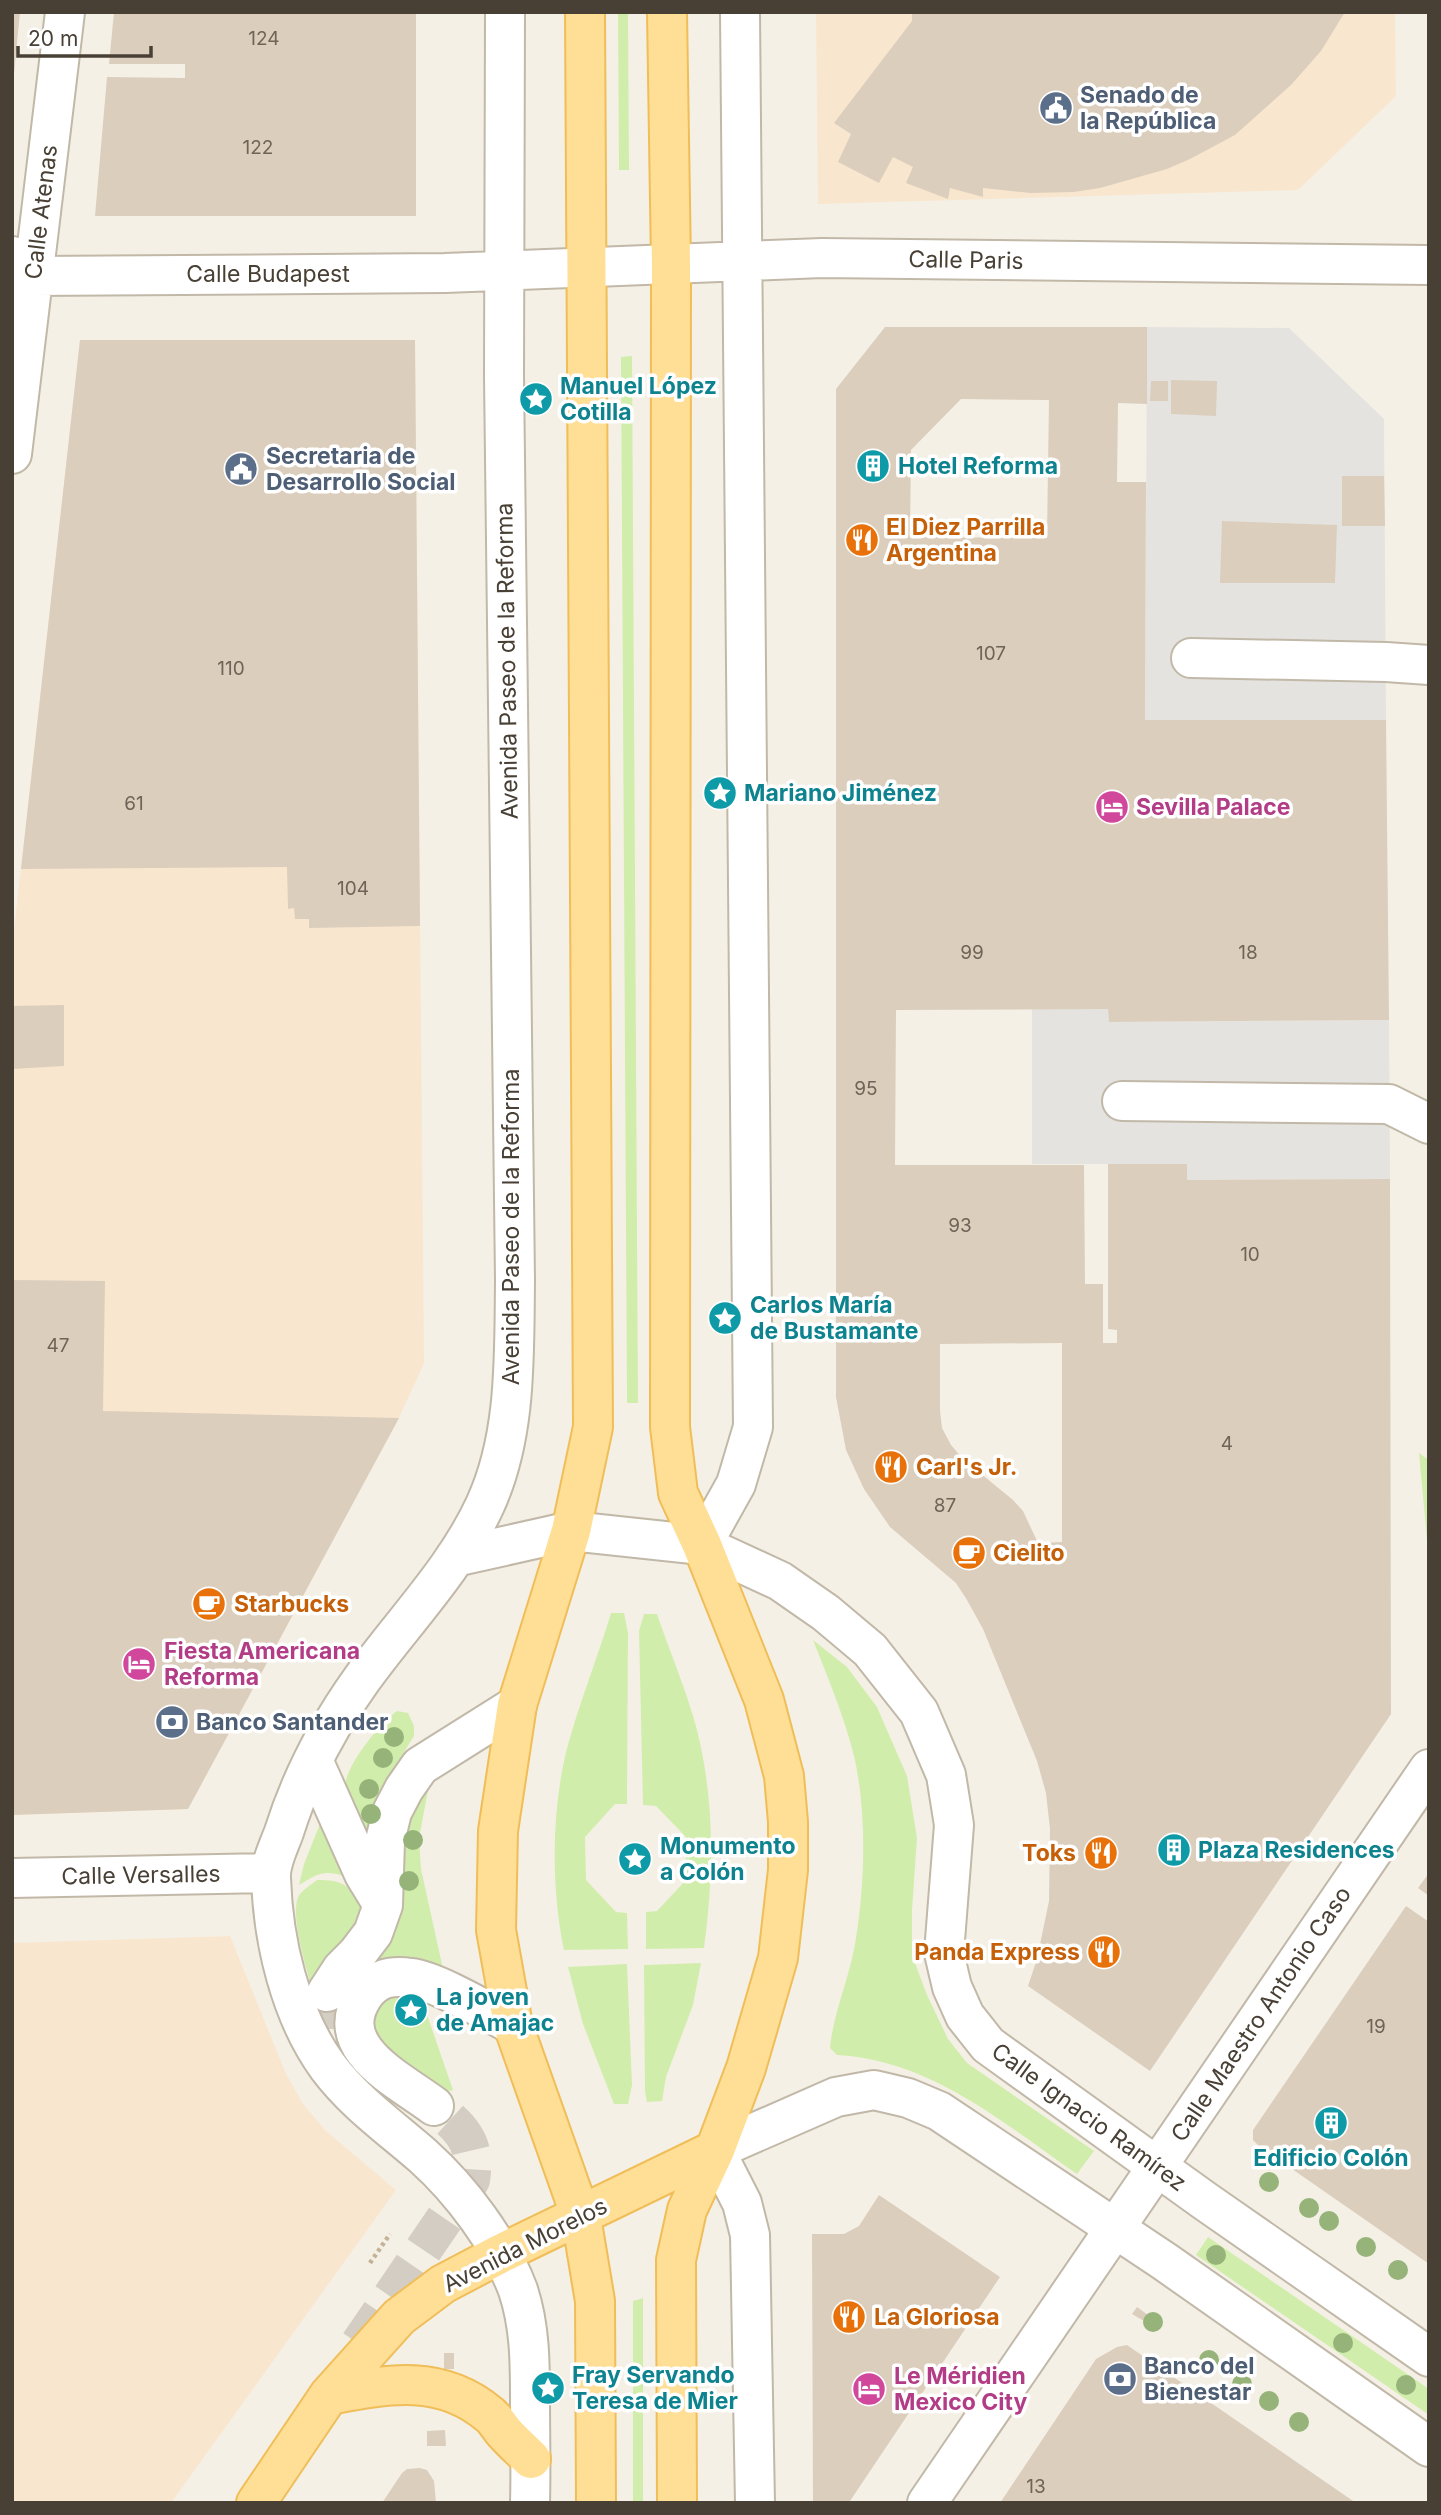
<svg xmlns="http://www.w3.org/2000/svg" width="1441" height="2515" viewBox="0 0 1441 2515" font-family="Inter,sans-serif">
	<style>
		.commercial { fill: #f9e6cf }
		.green { fill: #d1edab }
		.parking { fill: #e5e3df }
		.building { fill: #dbcebd; fill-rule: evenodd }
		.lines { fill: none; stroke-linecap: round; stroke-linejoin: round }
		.minor-tunnel { stroke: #d3cdc3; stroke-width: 38; stroke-dasharray: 38 19; stroke-linecap: butt }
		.minor-casing { stroke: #c1b8a8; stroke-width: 42 }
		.major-casing { stroke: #f0be59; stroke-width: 42 }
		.path { stroke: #c5b398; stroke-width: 4.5; stroke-dasharray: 3.5 3.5; stroke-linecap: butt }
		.minor { stroke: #fff; stroke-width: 38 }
		.major { stroke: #ffde95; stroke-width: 38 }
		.tree { fill: #96b37a }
		.labels { text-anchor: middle; stroke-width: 7; stroke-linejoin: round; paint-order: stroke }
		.number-label { font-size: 19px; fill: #6e6457 }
		.service-label { font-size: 23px; font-weight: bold; fill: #4e5e75; stroke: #fff; text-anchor: start }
		.street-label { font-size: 23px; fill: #494035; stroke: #fff }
		.culture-label { font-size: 23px; font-weight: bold; fill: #0d838f; stroke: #fff; text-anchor: start }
		.food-label { font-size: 23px; font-weight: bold; fill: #c56008; stroke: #fff; text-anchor: start }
		.hotel-label { font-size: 23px; font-weight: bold; fill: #b23c85; stroke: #fff; text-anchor: start }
	</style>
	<rect width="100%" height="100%" fill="#f5f0e6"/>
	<!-- commercial -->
	<path class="commercial" d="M816 12H1395L1396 96 1298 190 818 204Z
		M80 340H415L424 1363 399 1418 188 1809 12 1815V948Z
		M230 1936 286 2074 303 2104 326 2131 396 2190 171 2503H12V1943Z"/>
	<!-- green -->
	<path class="green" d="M618 12H628L629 170H619Z
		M632 356 638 1403H627L621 357Z
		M1419 1453 1429 1460V1562Z
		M611 1613H624L628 1633 627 1804H615L585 1837 586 1880 616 1912 627 1913 628 1949 564 1950C550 1883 551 1797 572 1731 584 1691 599 1653 611 1613Z
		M644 1614H657C670 1653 687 1691 697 1730 715 1802 714 1875 704 1948L646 1949V1912L657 1911 686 1880V1837L656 1806 643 1805 639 1631Z
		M813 1640 847 1667 877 1707 907 1776 917 1838 912 1910V1955L927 1995 948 2039 967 2063 1094 2151 1077 2174C1003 2123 931 2060 837 2055L830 2048C833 2013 851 1974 856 1938 865 1882 867 1812 854 1756 844 1716 828 1678 813 1640Z
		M397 1711 408 1713 414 1726V1736L390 1775 378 1805 372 1843 360 1838 345 1785C347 1764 380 1723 397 1711Z
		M429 1785 419 1838 421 1869 443 1969C428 1960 411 1956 393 1959 384 1960 378 1963 370 1962L407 1807Z
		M324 1814 345 1876C323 1870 319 1873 299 1885L304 1864Z
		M317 1880C347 1880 350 1887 364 1911L359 1930 311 1986C306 1966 288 1910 300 1894 304 1889 312 1884 317 1880Z
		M701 1963 693 2005 666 2077 662 2101 647 2102 645 2091 644 1965Z
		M627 1964 632 2085 628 2104H614L583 2024 568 1967Z
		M390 1992 414 1996 423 2003 453 2090 444 2092C424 2078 361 2043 373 2014 376 2007 385 1999 390 1992Z
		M1208 2237 1429 2389V2415L1196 2255Z
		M643 2298V2503H633V2301Z"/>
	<!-- parking -->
	<path class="parking" d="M1147 327 1289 328 1384 419 1386 720H1145Z
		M1032 1009H1108L1109 1022 1389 1020 1390 1179 1187 1180V1164H1032Z"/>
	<!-- building -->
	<path class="building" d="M12 12H20L14 74H12Z
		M114 12H416V216H95L107 77 185 78V64H109Z
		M912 12H1345L1321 51 1291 85 1235 135 1190 159 1167 169 1100 188 1074 192 1031 193 983 188V197L950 188 948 199 906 183 913 167 893 157 879 183 838 162 851 134 834 123 912 21Z
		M885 327H1147V404L1118 403 1117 482H1146L1145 720H1386L1389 1020 1109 1022 1108 1009 896 1010 895 1165H1084L1085 1284H1103V1343H1117V1330L1108 1329V1164H1187V1180L1390 1179 1391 1714 1150 2071 1028 1986 1037 1959 1049 1901 1050 1829 1046 1793 1037 1761 983 1629 967 1600 956 1583 890 1527 864 1489 846 1450 836 1397V389ZM961 399 1049 400 1047 538 910 537 911 450ZM1062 1343V1542L1038 1543 1023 1511 1013 1500 963 1459 951 1445 942 1428 940 1411V1344Z
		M80 340H415L420 926 309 928V919H295L294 908 288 909 287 867 21 869Z
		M1171 380 1217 381 1216 416 1171 414Z
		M1151 381H1168V401H1150Z
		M1342 476H1384L1385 526H1342Z
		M1222 521 1337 525 1335 583H1220Z
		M64 1005V1066L12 1069V1006Z
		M12 1280 105 1281 103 1411 399 1418 188 1809 12 1815Z
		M1429 1873V1896L1418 1888Z
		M1406 1906 1429 1922V2264L1259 2146 1253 2140V2130Z
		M879 2195 1000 2277 850 2501H813L812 2234H844L859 2226Z
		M1137 2307 1148 2315 1144 2321 1132 2314Z
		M1127 2345 1298 2463 1356 2503H1000L1096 2359 1117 2347Z
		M444 2353H454V2369H444Z
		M445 2430 446 2446H427V2431Z
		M420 2468 427 2470 434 2481 436 2503H382L402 2473 407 2469Z"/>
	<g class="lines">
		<!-- minor-tunnel -->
		<path class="minor-tunnel" d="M327 1992C320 2019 320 2046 337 2070
			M359 2344 471 2180C477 2141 462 2129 434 2106"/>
		<!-- minor casing -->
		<g class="minor-casing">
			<path id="minor" d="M505 12 504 376 515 1281C514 1355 517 1436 485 1505 455 1570 403 1622 362 1679 329 1725 301 1778 284 1832 279 1846 270 1863 271 1878 273 1941 290 2015 328 2067 354 2102 391 2128 423 2156 461 2190 500 2242 518 2290 530 2326 530 2363 530 2399 530 2434 531 2468 530 2503
				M12 256 34 276 445 273 822 258 1429 265
				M12 454 65 12
				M1191 658 1386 662 1429 665
				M1122 1101 1389 1104 1429 1124
				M702 1545 736 1484 753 1427 740 12
				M455 1557 571 1531 702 1545 780 1581 826 1613 870 1650 919 1712 946 1775 954 1825 944 1953 952 1987 965 2016 988 2045 1205 2201 1429 2357
				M313 1760 364 1874 383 1905
				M12 1878 271 1873
				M327 1992 342 1969 357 1954 373 1933 383 1905 385 1841 392 1812 404 1789 420 1766 517 1705
				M434 2106C398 2079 329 2047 364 1995 376 1978 391 1975 411 1978 434 1980 490 2013 513 2025
				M755 2503 750 2235 742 2203 715 2150 836 2097 874 2090 908 2098 939 2111 1164 2261 1429 2447
				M927 2503 1429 1769"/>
		</g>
		<!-- major casing -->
		<g class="major-casing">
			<path id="major" d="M585 12 593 1427 571 1531 517 1705 498 1831 496 1930 513 2025 581 2217 595 2301 596 2503
				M667 12 671 264 670 1427 678 1493 702 1545 764 1700 784 1776 788 1822V1870L778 1958 746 2068 715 2150 687 2210 676 2260 677 2503
				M329 2395C387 2384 441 2373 490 2415 495 2419 499 2426 504 2432 512 2441 522 2450 531 2459
				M256 2503 329 2395 399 2317 443 2284 500 2254 715 2150"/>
		</g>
		<!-- path -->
		<path class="path" d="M370 2263 390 2234"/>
		<!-- minor -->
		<use href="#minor" class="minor"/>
		<!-- major -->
		<use href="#major" class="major"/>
	</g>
	<!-- trees -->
	<g class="tree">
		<circle cx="394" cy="1737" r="10"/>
		<circle cx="383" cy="1758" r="10"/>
		<circle cx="369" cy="1789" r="10"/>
		<circle cx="371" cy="1814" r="10"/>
		<circle cx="413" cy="1840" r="10"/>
		<circle cx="409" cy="1881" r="10"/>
		<circle cx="1269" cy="2182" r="10"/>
		<circle cx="1309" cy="2208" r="10"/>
		<circle cx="1329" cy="2221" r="10"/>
		<circle cx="1366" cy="2247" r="10"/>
		<circle cx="1216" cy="2255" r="10"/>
		<circle cx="1398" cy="2270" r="10"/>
		<circle cx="1153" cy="2322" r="10"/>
		<circle cx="1343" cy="2343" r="10"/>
		<circle cx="1209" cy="2360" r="10"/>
		<circle cx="1242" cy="2384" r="10"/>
		<circle cx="1406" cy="2385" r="10"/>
		<circle cx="1269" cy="2401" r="10"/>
		<circle cx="1299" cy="2422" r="10"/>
	</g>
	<!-- icons -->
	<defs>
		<g id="civic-disc" transform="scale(1.75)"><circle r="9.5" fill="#5c6f8a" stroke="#fff"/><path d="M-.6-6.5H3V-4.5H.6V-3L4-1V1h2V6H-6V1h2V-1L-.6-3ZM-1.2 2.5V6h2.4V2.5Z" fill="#fff"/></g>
		<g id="sight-disc" transform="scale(1.75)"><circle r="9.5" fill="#0f9aa8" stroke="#fff"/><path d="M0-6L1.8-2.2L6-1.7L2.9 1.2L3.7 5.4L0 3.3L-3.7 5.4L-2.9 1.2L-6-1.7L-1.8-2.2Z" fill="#fff"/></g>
		<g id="building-disc" transform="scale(1.75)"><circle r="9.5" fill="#0f9aa8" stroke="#fff"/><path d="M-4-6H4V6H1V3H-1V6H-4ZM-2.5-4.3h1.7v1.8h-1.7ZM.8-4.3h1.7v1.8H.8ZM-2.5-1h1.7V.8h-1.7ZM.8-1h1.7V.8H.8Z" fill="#fff"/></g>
		<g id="restaurant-disc" transform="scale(1.75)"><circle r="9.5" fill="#e8710a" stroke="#fff"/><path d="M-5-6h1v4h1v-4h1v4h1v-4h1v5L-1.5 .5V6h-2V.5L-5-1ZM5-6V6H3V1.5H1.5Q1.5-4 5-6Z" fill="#fff"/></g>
		<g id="hotel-disc" transform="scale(1.75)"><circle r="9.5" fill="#d1479c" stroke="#fff"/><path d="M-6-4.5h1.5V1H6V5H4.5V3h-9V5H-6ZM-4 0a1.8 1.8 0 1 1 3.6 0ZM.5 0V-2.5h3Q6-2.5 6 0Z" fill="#fff"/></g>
		<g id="cafe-disc" transform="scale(1.75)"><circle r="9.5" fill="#e8710a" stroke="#fff"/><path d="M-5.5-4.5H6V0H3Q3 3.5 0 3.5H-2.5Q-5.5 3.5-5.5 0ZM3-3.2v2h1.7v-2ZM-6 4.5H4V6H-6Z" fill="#fff"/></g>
		<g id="bank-disc" transform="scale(1.75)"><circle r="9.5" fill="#5c6f8a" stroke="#fff"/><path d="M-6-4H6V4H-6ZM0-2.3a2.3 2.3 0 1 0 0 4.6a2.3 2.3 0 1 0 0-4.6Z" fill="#fff"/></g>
	</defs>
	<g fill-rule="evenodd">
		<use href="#civic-disc" x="1056" y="108"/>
		<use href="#sight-disc" x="536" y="399"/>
		<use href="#building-disc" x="873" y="466"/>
		<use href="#civic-disc" x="241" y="469"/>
		<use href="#restaurant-disc" x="862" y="540"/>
		<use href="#sight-disc" x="720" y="793"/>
		<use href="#hotel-disc" x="1112" y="807"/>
		<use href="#sight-disc" x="725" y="1318"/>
		<use href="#restaurant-disc" x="891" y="1467"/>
		<use href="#cafe-disc" x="969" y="1553"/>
		<use href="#cafe-disc" x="209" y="1604"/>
		<use href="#hotel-disc" x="139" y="1664"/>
		<use href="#bank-disc" x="172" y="1722"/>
		<use href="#building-disc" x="1174" y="1850"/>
		<use href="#restaurant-disc" x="1101" y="1853"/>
		<use href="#sight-disc" x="635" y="1859"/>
		<use href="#restaurant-disc" x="1104" y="1952"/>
		<use href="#sight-disc" x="411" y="2010"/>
		<use href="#building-disc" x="1331" y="2123"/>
		<use href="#restaurant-disc" x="849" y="2317"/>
		<use href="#bank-disc" x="1120" y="2379"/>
		<use href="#sight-disc" x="548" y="2388"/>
		<use href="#hotel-disc" x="869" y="2389"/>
	</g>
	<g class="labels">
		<!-- number labels -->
		<g class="number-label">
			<text x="264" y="45">124</text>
			<text x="258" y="154">122</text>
			<text x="991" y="660">107</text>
			<text x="231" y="675">110</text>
			<text x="134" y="810">61</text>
			<text x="353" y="895">104</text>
			<text x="972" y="959">99</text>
			<text x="1248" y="959">18</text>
			<text x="866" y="1095">95</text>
			<text x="960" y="1232">93</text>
			<text x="1250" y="1261">10</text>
			<text x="58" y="1352">47</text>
			<text x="1227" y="1450">4</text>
			<text x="945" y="1512">87</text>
			<text x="1376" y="2033">19</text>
			<text x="1036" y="2493">13</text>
		</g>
		<!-- service labels -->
		<g class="service-label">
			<text x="1080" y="103">Senado de<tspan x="1080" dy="26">la República</tspan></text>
			<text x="266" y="464">Secretaria de<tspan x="266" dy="26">Desarrollo Social</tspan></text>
			<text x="196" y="1730">Banco Santander</text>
			<text x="1144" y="2374">Banco del<tspan x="1144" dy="26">Bienestar</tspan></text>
		</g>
		<!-- street labels -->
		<g class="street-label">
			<text transform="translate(41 212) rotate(-83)" y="8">Calle Atenas</text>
			<text transform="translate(966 260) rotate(1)" y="8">Calle Paris</text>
			<text x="268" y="282">Calle Budapest</text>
			<text transform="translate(507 661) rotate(-91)" y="8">Avenida Paseo de la Reforma</text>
			<text transform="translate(511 1227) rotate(-90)" y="8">Avenida Paseo de la Reforma</text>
			<text transform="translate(141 1875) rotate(-1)" y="8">Calle Versalles</text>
			<text transform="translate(1261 2014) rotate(-56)" y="8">Calle Maestro Antonio Caso</text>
			<text transform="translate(1089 2117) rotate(36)" y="8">Calle Ignacio Ramírez</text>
			<text transform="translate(525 2245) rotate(-27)" y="8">Avenida Morelos</text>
		</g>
		<!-- culture labels -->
		<g class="culture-label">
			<text x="560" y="394">Manuel López<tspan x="560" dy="26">Cotilla</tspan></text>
			<text x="898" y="474">Hotel Reforma</text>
			<text x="744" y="801">Mariano Jiménez</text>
			<text x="750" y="1313">Carlos María<tspan x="750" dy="26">de Bustamante</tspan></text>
			<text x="660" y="1854">Monumento<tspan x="660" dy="26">a Colón</tspan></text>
			<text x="1198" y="1858">Plaza Residences</text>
			<text x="436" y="2005">La joven<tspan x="436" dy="26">de Amajac</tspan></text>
			<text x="1331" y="2166" text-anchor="middle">Edificio Colón</text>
			<text x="572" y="2383">Fray Servando<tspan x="572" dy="26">Teresa de Mier</tspan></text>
		</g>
		<!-- food labels -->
		<g class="food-label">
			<text x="886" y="535">El Diez Parrilla<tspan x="886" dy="26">Argentina</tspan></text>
			<text x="916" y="1475">Carl's Jr.</text>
			<text x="993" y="1561">Cielito</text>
			<text x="234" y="1612">Starbucks</text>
			<text x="1076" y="1861" text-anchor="end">Toks</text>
			<text x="1080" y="1960" text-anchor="end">Panda Express</text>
			<text x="874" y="2325">La Gloriosa</text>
		</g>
		<!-- hotel labels -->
		<g class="hotel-label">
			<text x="1136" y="815">Sevilla Palace</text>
			<text x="164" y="1659">Fiesta Americana<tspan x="164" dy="26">Reforma</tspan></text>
			<text x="894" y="2384">Le Méridien<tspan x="894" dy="26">Mexico City</tspan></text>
		</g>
	</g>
	<!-- border -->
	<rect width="1441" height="2515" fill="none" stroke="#494035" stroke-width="28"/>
	<!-- scale -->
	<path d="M18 46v10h133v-10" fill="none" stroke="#494035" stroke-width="3.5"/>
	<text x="28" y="46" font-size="21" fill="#494035" stroke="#ffffff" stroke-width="5" paint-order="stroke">20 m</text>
</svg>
